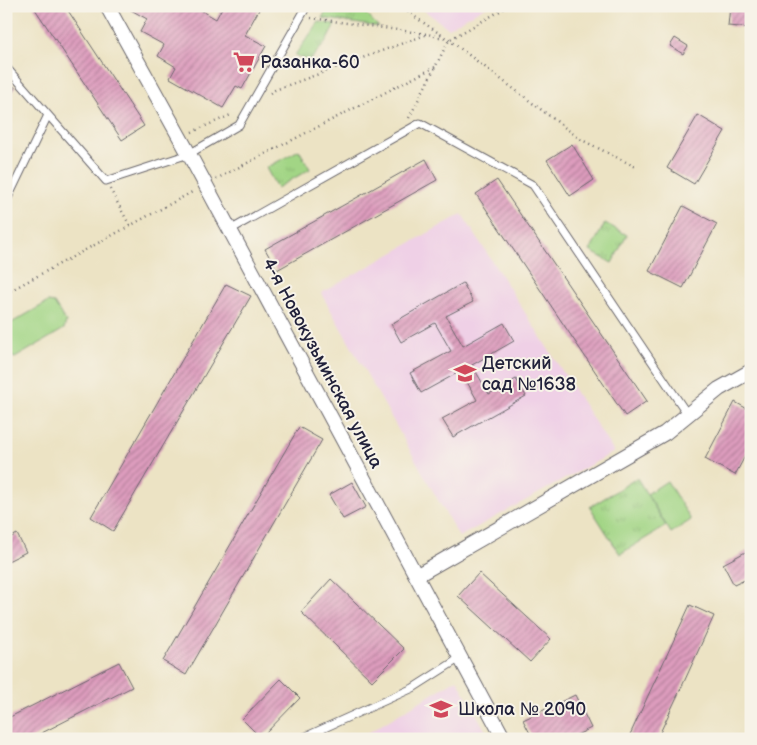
<svg xmlns="http://www.w3.org/2000/svg" width="757" height="745" viewBox="0 0 757 745" font-family="'Balsamiq Sans',sans-serif">
	<style>
		.built { fill: #efd0e6 }
		.park { fill: url(#park-tufts); stroke: #627c60 }
		.pitch { fill: #a2d585; stroke: #627c60 }
		.building { fill: url(#building-hatch) }
		.lines { fill: none; stroke-linecap: round; stroke-linejoin: round }
		.service-casing { stroke: #69666b; stroke-width: 9 }
		.minor-casing { stroke: #69666b; stroke-width: 16 }
		.path { stroke: #69666b; stroke-width: 2.5; stroke-dasharray: 1 4; stroke-linecap: butt }
		.service { stroke: #fff; stroke-width: 7 }
		.minor { stroke: #fff; stroke-width: 14 }
		.labels { text-anchor: middle; stroke-width: 4; stroke-linejoin: round; paint-order: stroke }
		.poi-label { font-size: 18px; fill: #22223b; stroke: #f7f3e8; text-anchor: start }
		.street-label { font-size: 18px; fill: #22223b; stroke: #f7f3e8 }
	</style>
	<defs>
		<pattern id="park-tufts" width="24" height="20" patternUnits="userSpaceOnUse" patternTransform="scale(1.25)"><rect width="24" height="20" fill="#a2d585"/><path d="M3 7l-1-3M5 7V3M7 7l1-3M15 17l-1-3M17 17v-4M19 17l1-3" fill="none" stroke="#8bb774"/></pattern>
		<pattern id="building-hatch" width="6" height="6" patternUnits="userSpaceOnUse" patternTransform="scale(1.25)"><rect width="6" height="6" fill="#dd9cbd"/><path d="M-1 1l2-2M0 6l6-6M5 7l2-2" fill="none" stroke="#b37f9b"/></pattern>
	</defs>
	<rect width="100%" height="100%" fill="#f7f3e8"/>
	<filter id="ink" filterUnits="userSpaceOnUse"><feTurbulence type="fractalNoise" baseFrequency=".02" numOctaves="2"/><feDisplacementMap in="SourceGraphic" scale="10" xChannelSelector="R" yChannelSelector="G"/><feConvolveMatrix kernelMatrix="1 2 1 2 8 2 1 2 1" color-interpolation-filters="sRGB"/></filter>
	<filter id="wash" filterUnits="userSpaceOnUse"><feTurbulence type="fractalNoise" baseFrequency=".0096" numOctaves="4" result="noise"/><feDisplacementMap in="SourceGraphic" scale="20" xChannelSelector="R" yChannelSelector="G"/><feGaussianBlur stdDeviation="1.12" result="paint"/><feColorMatrix in="noise" values="0 0 0 0 0 0 0 0 0 0 0 0 0 0 0 0 0 1.4 0 .05"/><feComposite in="paint" operator="in"/></filter>
	<g filter="url(#wash)">
		<rect width="100%" height="100%" fill="#ece3c4"/>
		<!-- built -->
		<path class="built" d="M418 6H487L448 28Z
			M462 214 614 452 459 537 321 293Z
			M457 679 490 739H358Z"/>
		<!-- park -->
		<path class="park" d="M329 6H358L379 27 322 18Z
			M319 22 335 24 326 42 309 61 295 55Z
			M299 150 310 169 277 188 266 168Z
			M605 223 627 235 612 263 590 251Z
			M637 478 666 526 620 554 590 507Z"/>
		<!-- pitch -->
		<path class="pitch" d="M48 302 54 303 66 322 64 329 15 358 6 354V326Z
			M667 481 691 520 671 533 647 494Z"/>
		<g id="blocks">
			<!-- building -->
			<path class="building" d="M33 6H65L144 126 122 140Z
				M124 6H194L216 19 223 6H261L245 35 266 46 242 89 236 86 223 108 170 78 176 67 158 56 164 45 140 32 147 19Z
				M730 6H751V28L728 26Z
				M675 38 688 46 683 54 670 46Z
				M6 83 15 87 6 106Z
				M698 115 725 131 694 184 667 168Z
				M572 144 594 180 570 196 547 160Z
				M426 159 437 180 277 270 265 249Z
				M497 180 647 401 625 416 476 194Z
				M683 206 717 224 683 288 649 271Z
				M463 283 473 302 446 316 463 346 504 323 514 341 472 365 489 394 516 379 526 396 453 437 442 419 477 400 461 371 421 393 410 373 451 351 435 323 401 342 391 324Z
				M226 284 251 296 113 531 91 517Z
				M735 402 751 411V445L735 475 705 459Z
				M299 427 322 440 186 675 163 661Z
				M352 482 366 507 343 519 329 495Z
				M17 534 26 552 6 562V540Z
				M751 549V577L734 585 723 564Z
				M479 573 551 639 530 662 458 596Z
				M331 579 404 649 372 681 301 612Z
				M690 605 714 616 684 682 657 739H628Z
				M119 662 132 687 30 739H6V719Z
				M281 679 300 698 261 738 242 719Z
				M575 695 591 728 569 739H565L564 736 558 739H533L523 720Z"/>
		</g>
	</g>
	<g filter="url(#ink)">
		<use href="#blocks" fill-opacity="0" stroke="#69666b" stroke-width="1"/>
		<g class="lines">
			<!-- service casing -->
			<g class="service-casing">
				<path id="service" d="M6 67 106 181 189 154 239 125 307 6
					M6 202 48 115
					M230 230 420 123 533 185 688 415
					M300 739 413 688 460 658"/>
			</g>
			<!-- minor casing -->
			<g class="minor-casing">
				<path id="minor" d="M107 6 189 154 504 739
					M416 576 665 433 719 389 751 371"/>
			</g>
			<!-- path -->
			<path class="path" d="M399 6 449 40 580 139 638 168
				M311 18 427 34
				M270 93 275 90 428 34 449 40
				M409 118 449 40 509 6
				M192 132 233 114
				M216 179 435 67
				M110 189 130 226
				M6 293 194 191"/>
			<!-- service -->
			<use href="#service" class="service"/>
			<!-- minor -->
			<use href="#minor" class="minor"/>
		</g>
	</g>
	<!-- icons -->
	<defs>
		<g id="supermarket-bare" transform="scale(1.725)"><path d="M-6-5.5h2.5l.6 2H6L4.5 2H-2.5L-4.4-4H-6ZM-1.5 3.2a1.3 1.3 0 1 0 .1 0ZM3 3.2a1.3 1.3 0 1 0 .1 0Z" fill="#d1495b" stroke="#f7f3e8" stroke-width="2.5" paint-order="stroke"/></g>
		<g id="school-bare" transform="scale(1.725)"><path d="M0-5L7-2L0 1L-7-2ZM-4 1L0 2.5L4 1V4Q0 6-4 4Z" fill="#d1495b" stroke="#f7f3e8" stroke-width="2.5" paint-order="stroke"/></g>
	</defs>
	<g fill-rule="evenodd">
		<use href="#supermarket-bare" x="244" y="62"/>
		<use href="#school-bare" x="465" y="373"/>
		<use href="#school-bare" x="441" y="709"/>
	</g>
	<g class="labels">
		<!-- poi labels -->
		<g class="poi-label">
			<text x="260" y="68">Разанка-60</text>
			<text x="482" y="369">Детский<tspan x="482" dy="21">сад №1638</tspan></text>
			<text x="458" y="715">Школа № 2090</text>
		</g>
		<!-- street labels -->
		<g class="street-label">
			<text transform="translate(323 363) rotate(62)" y="6">4-я Новокузьминская улица</text>
		</g>
	</g>
	<!-- margin -->
	<rect width="757" height="745" fill="none" stroke="#f7f3e8" stroke-width="25"/>
</svg>
